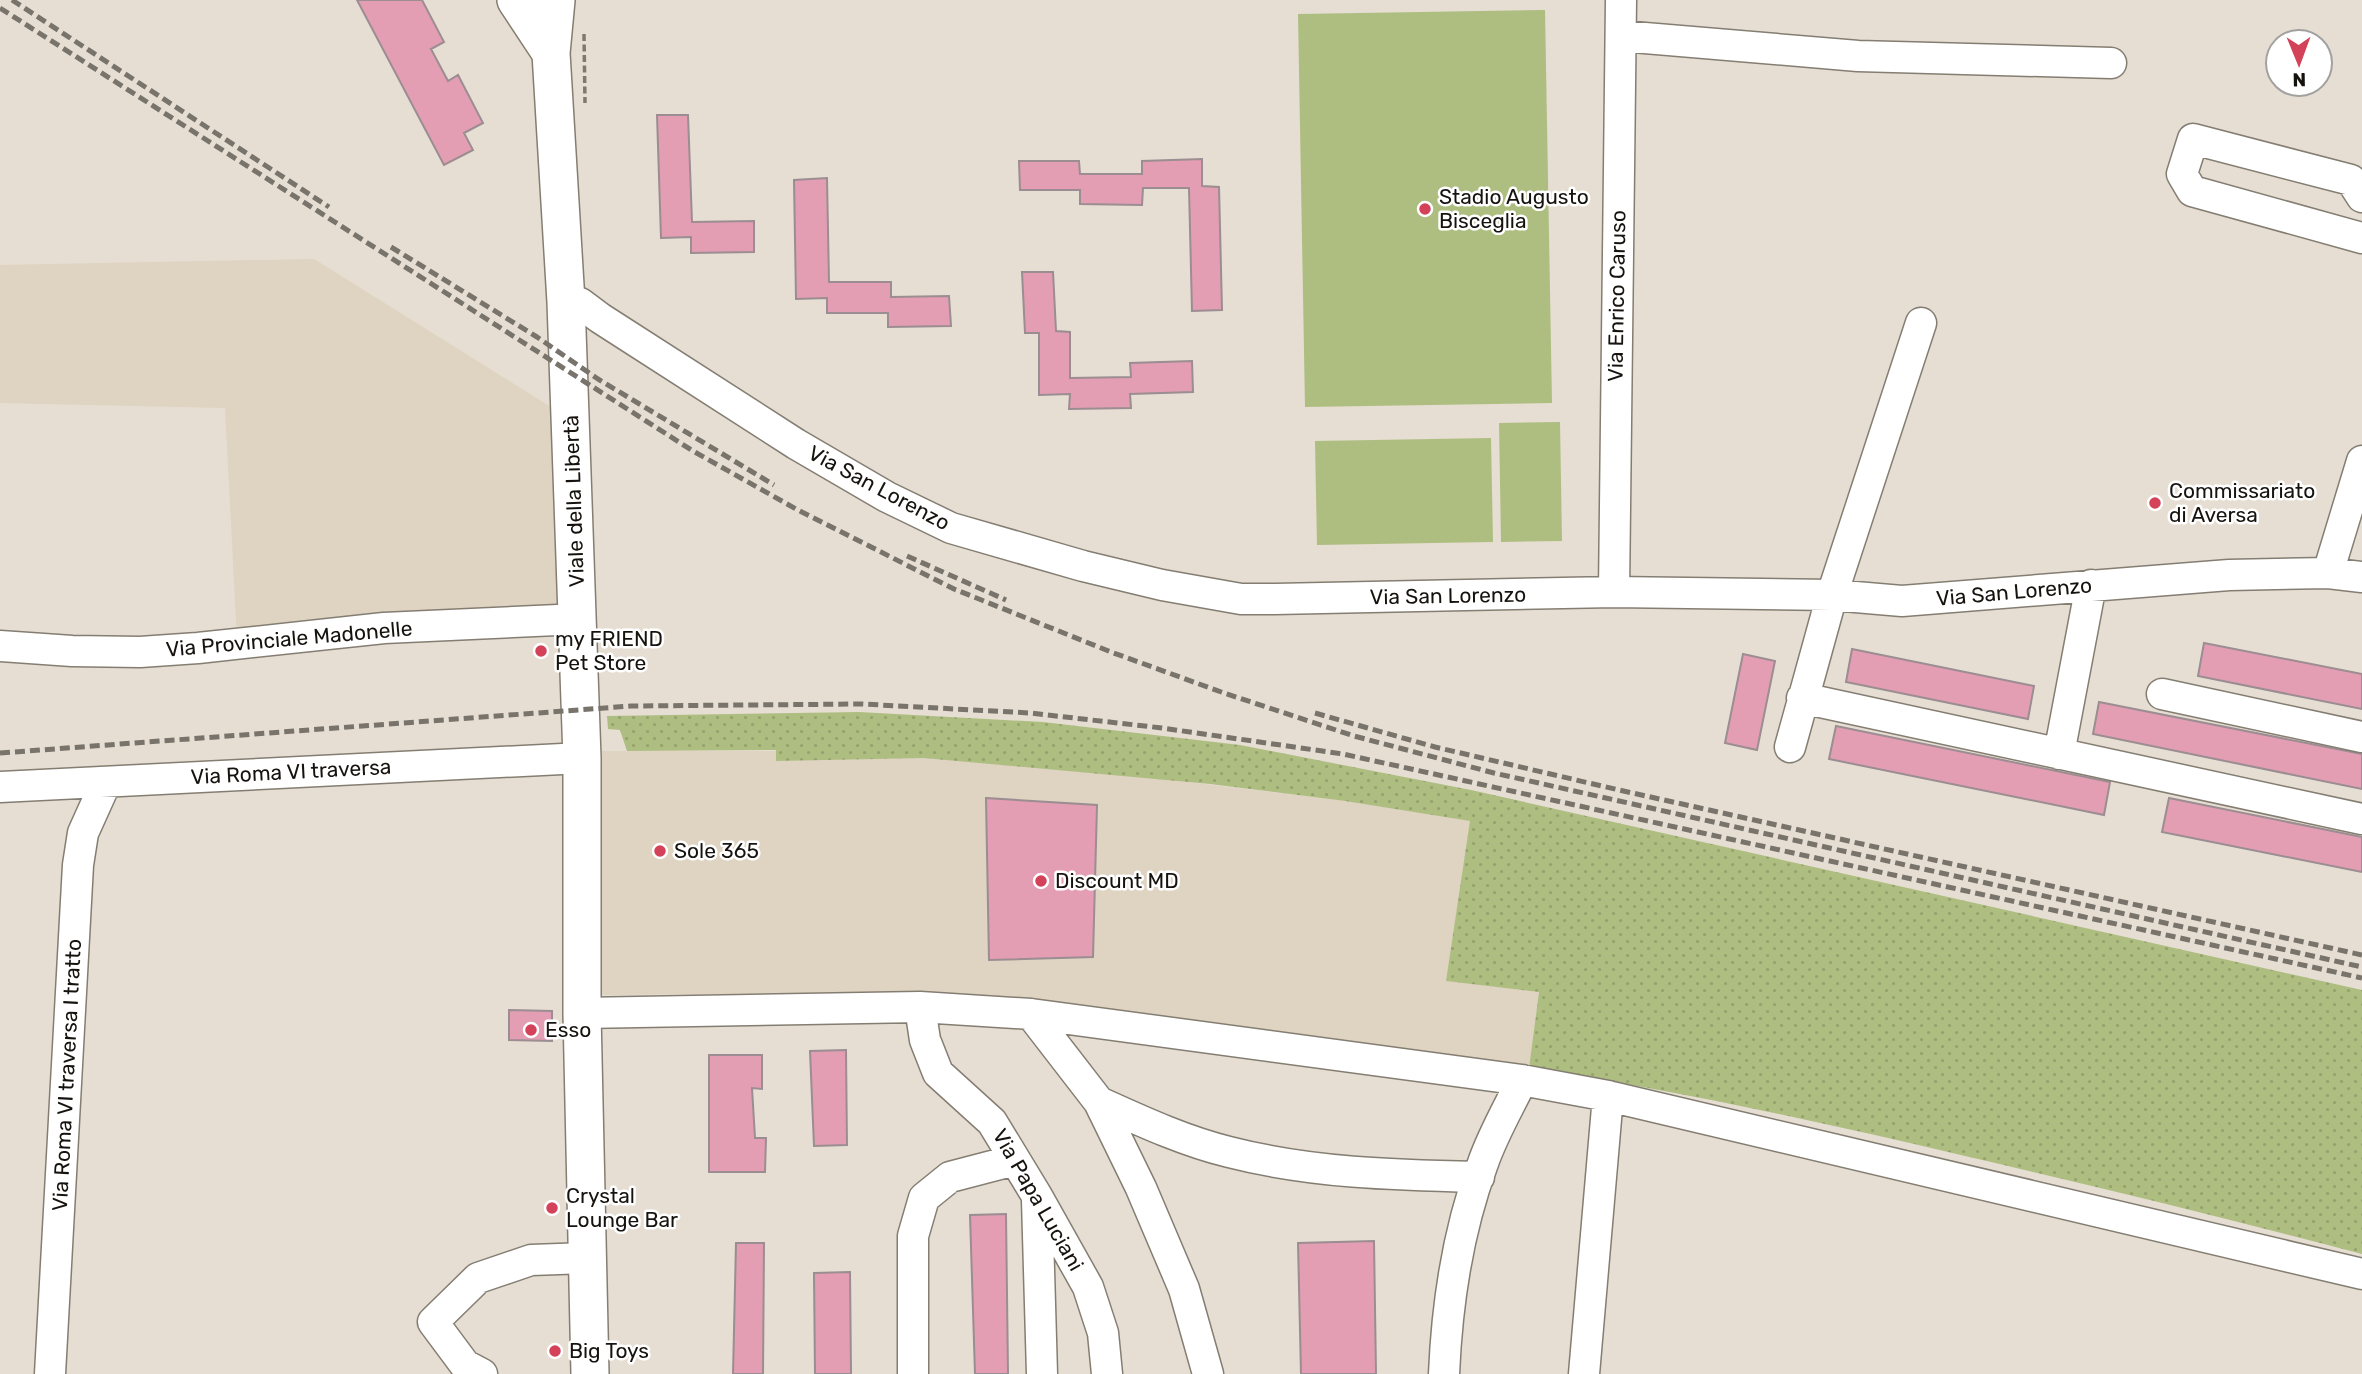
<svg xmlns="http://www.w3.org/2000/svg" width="2362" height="1374" viewBox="0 0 2362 1374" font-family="Rubik,sans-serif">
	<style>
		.built { fill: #dfd3c1 }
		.grass { fill: url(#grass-dots) }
		.green { fill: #aebe81 }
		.building { fill: #e39eb4; stroke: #9b8d91; stroke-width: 2 }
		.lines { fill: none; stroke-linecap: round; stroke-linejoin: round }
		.minor-casing { stroke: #847d72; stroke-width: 33 }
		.major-casing { stroke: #847d72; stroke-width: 40 }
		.path { stroke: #7e7870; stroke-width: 3.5; stroke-dasharray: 7 3.5; stroke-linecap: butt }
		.minor { stroke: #fff; stroke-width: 30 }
		.major { stroke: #fff; stroke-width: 37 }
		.rail { stroke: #78736b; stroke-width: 5; stroke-dasharray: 10 5; stroke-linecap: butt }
		.poi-dot { fill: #d34259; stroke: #fff; stroke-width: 2.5 }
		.labels { text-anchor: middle; stroke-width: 5; stroke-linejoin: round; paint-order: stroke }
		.poi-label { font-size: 21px; fill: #16130f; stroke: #fff; text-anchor: start }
		.street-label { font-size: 21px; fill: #16130f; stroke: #fff }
	</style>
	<defs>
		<pattern id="grass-dots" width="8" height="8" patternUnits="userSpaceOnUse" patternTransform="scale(1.75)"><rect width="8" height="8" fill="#aebe81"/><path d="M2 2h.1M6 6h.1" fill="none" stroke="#95a26e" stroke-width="1.8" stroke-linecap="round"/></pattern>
	</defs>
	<rect width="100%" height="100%" fill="#e6ded2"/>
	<!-- built -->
	<path class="built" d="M314 259 562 414 571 613 237 638 225 408 0 403V265Z
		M593 751H928L1345 801 1471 821 1446 981 1539 992 1529 1068 978 1001 933 992 593 995Z"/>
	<!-- grass -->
	<path class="grass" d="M859 712 1043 722 1240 745 1471 790 2362 990V1254C2230 1219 2098 1187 1965 1156 1821 1122 1676 1090 1529 1068L1539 992 1446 981 1470 821 1345 801 1210 784 924 758 776 761V750L627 751 620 730 608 729 607 716Z"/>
	<!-- green -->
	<path class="green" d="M1545 10 1552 403 1305 407 1298 14Z
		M1560 422 1562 541 1501 542 1499 423Z
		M1491 438 1493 542 1317 545 1315 441Z"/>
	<!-- building -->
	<path class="building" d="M357 0H422L444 42 431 49 448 81 458 75 483 123 464 133 473 150 444 165Z
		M657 115H688L692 222 754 221V252L691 253V237L661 238Z
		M1202 159V186L1219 187 1222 310 1192 311 1189 188H1143L1142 205 1080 204V190H1020L1019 161H1079L1080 174H1142V161Z
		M827 178 829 282H891V297L949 296 951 326 888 327V313H827V298L796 299 794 180Z
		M1022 272H1053L1056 331 1070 332V378L1131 377 1130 363 1192 361 1193 392 1130 394 1131 408 1069 409 1070 394 1039 395V333H1025Z
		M2204 643 2362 674V709L2198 676Z
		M1852 649 2034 686 2028 719 1846 682Z
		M1743 654 1775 661 1757 750 1725 743Z
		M2099 702 2362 754V789L2093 734Z
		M1836 726 2110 782 2104 815 1829 759Z
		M986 798 1097 805 1093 957 989 960Z
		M2169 798 2362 837V872L2162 832Z
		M509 1010 552 1011V1041L509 1040Z
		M846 1050 847 1145 814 1146 810 1051Z
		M709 1055H762V1089L752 1088 755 1138H766L765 1172H709Z
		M1006 1214 1008 1374H975L970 1215Z
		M1374 1241 1376 1374H1301L1298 1243Z
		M736 1243H764L763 1374H733Z
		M850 1272 851 1374H815L814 1273Z"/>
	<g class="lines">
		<!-- minor casing -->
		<g class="minor-casing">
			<path id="minor" d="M1621 36 1858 56 2111 63
				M2362 197 2351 180 2193 139 2182 174 2192 191 2362 238
				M566 302 580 303 600 318 796 444 887 497 951 528 1083 566 1162 585 1241 599H1275L1614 592 1832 595 1902 601 2229 575 2328 573 2362 577
				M2328 573 2362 461
				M1614 592 1621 0
				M0 646 72 651 140 652 198 648 384 628 579 619
				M2162 694 2362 737
				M1802 698 2362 819
				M1790 747 1832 595 1921 323
				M2059 754 2091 585
				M0 787 582 758
				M920 1007 925 1040 938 1073 992 1122 1037 1196 1088 1287 1103 1333 1107 1374
				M582 1013 920 1007 1031 1014 1522 1080 1608 1096 2362 1274
				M1031 1014 1099 1102 1141 1188 1184 1289 1208 1374
				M1099 1102C1141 1121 1184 1141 1229 1152 1311 1173 1394 1175 1479 1177
				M1037 1200 1042 1374
				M50 1374 78 865 83 833 106 782
				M482 1374 465 1365 433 1322 478 1278 531 1260 587 1258
				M913 1374V1236L924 1198 950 1177 1015 1160
				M1444 1374C1447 1303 1458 1230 1483 1163 1493 1134 1509 1107 1522 1080
				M1584 1374 1608 1096"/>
		</g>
		<!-- major casing -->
		<g class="major-casing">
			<path id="major" d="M516 0 551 53
				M556 0 551 53 566 302 582 758V1013L590 1374"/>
		</g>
		<!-- path -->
		<path class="path" d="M584 34 585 103"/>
		<!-- minor -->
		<use href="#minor" class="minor"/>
		<!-- major -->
		<use href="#major" class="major"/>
		<!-- rail -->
		<path class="rail" d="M12 0 329 207
			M0 8 693 451 796 509 954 589 1111 652 1224 693 1354 736 1494 773 2362 967
			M391 247 537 337 598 379 774 485
			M907 556 1006 600
			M1315 713 1435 747 1619 790 2362 955
			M0 753 631 706 862 704 1030 713 1162 728 1343 754 2362 978"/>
	</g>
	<!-- markers -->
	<g class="poi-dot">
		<circle cx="1425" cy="209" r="7"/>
		<circle cx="2155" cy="503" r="7"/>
		<circle cx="541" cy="651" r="7"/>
		<circle cx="660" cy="851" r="7"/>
		<circle cx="1041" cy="881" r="7"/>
		<circle cx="531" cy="1030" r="7"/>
		<circle cx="552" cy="1208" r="7"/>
		<circle cx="555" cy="1351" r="7"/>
	</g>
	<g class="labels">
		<!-- poi labels -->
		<g class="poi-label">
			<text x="1439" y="204">Stadio Augusto<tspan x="1439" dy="24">Bisceglia</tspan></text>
			<text x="2169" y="498">Commissariato<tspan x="2169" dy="24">di Aversa</tspan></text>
			<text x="555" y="646">my FRIEND<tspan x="555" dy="24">Pet Store</tspan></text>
			<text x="674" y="858">Sole 365</text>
			<text x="1055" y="888">Discount MD</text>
			<text x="545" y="1037">Esso</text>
			<text x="566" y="1203">Crystal<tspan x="566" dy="24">Lounge Bar</tspan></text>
			<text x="569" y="1358">Big Toys</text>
		</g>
		<!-- street labels -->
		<g class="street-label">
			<text transform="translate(1617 296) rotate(-89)" y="7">Via Enrico Caruso</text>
			<text transform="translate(879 488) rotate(28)" y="7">Via San Lorenzo</text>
			<text transform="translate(574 501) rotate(-92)" y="7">Viale della Libertà</text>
			<text transform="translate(2014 592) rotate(-5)" y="7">Via San Lorenzo</text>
			<text transform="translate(1448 596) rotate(-1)" y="7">Via San Lorenzo</text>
			<text transform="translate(289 639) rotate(-5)" y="7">Via Provinciale Madonelle</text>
			<text transform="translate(291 772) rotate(-3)" y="7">Via Roma VI traversa</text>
			<text transform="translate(67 1075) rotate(-87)" y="7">Via Roma VI traversa I tratto</text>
			<text transform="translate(1038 1200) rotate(60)" y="7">Via Papa Luciani</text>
		</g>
	</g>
	<!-- north arrow -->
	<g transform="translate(2299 63) rotate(179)"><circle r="33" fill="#ffffff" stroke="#a2a19f" stroke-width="2"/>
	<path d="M0-5L12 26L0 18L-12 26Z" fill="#d34259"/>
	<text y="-10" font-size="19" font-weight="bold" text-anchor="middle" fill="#16130f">N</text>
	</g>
</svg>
